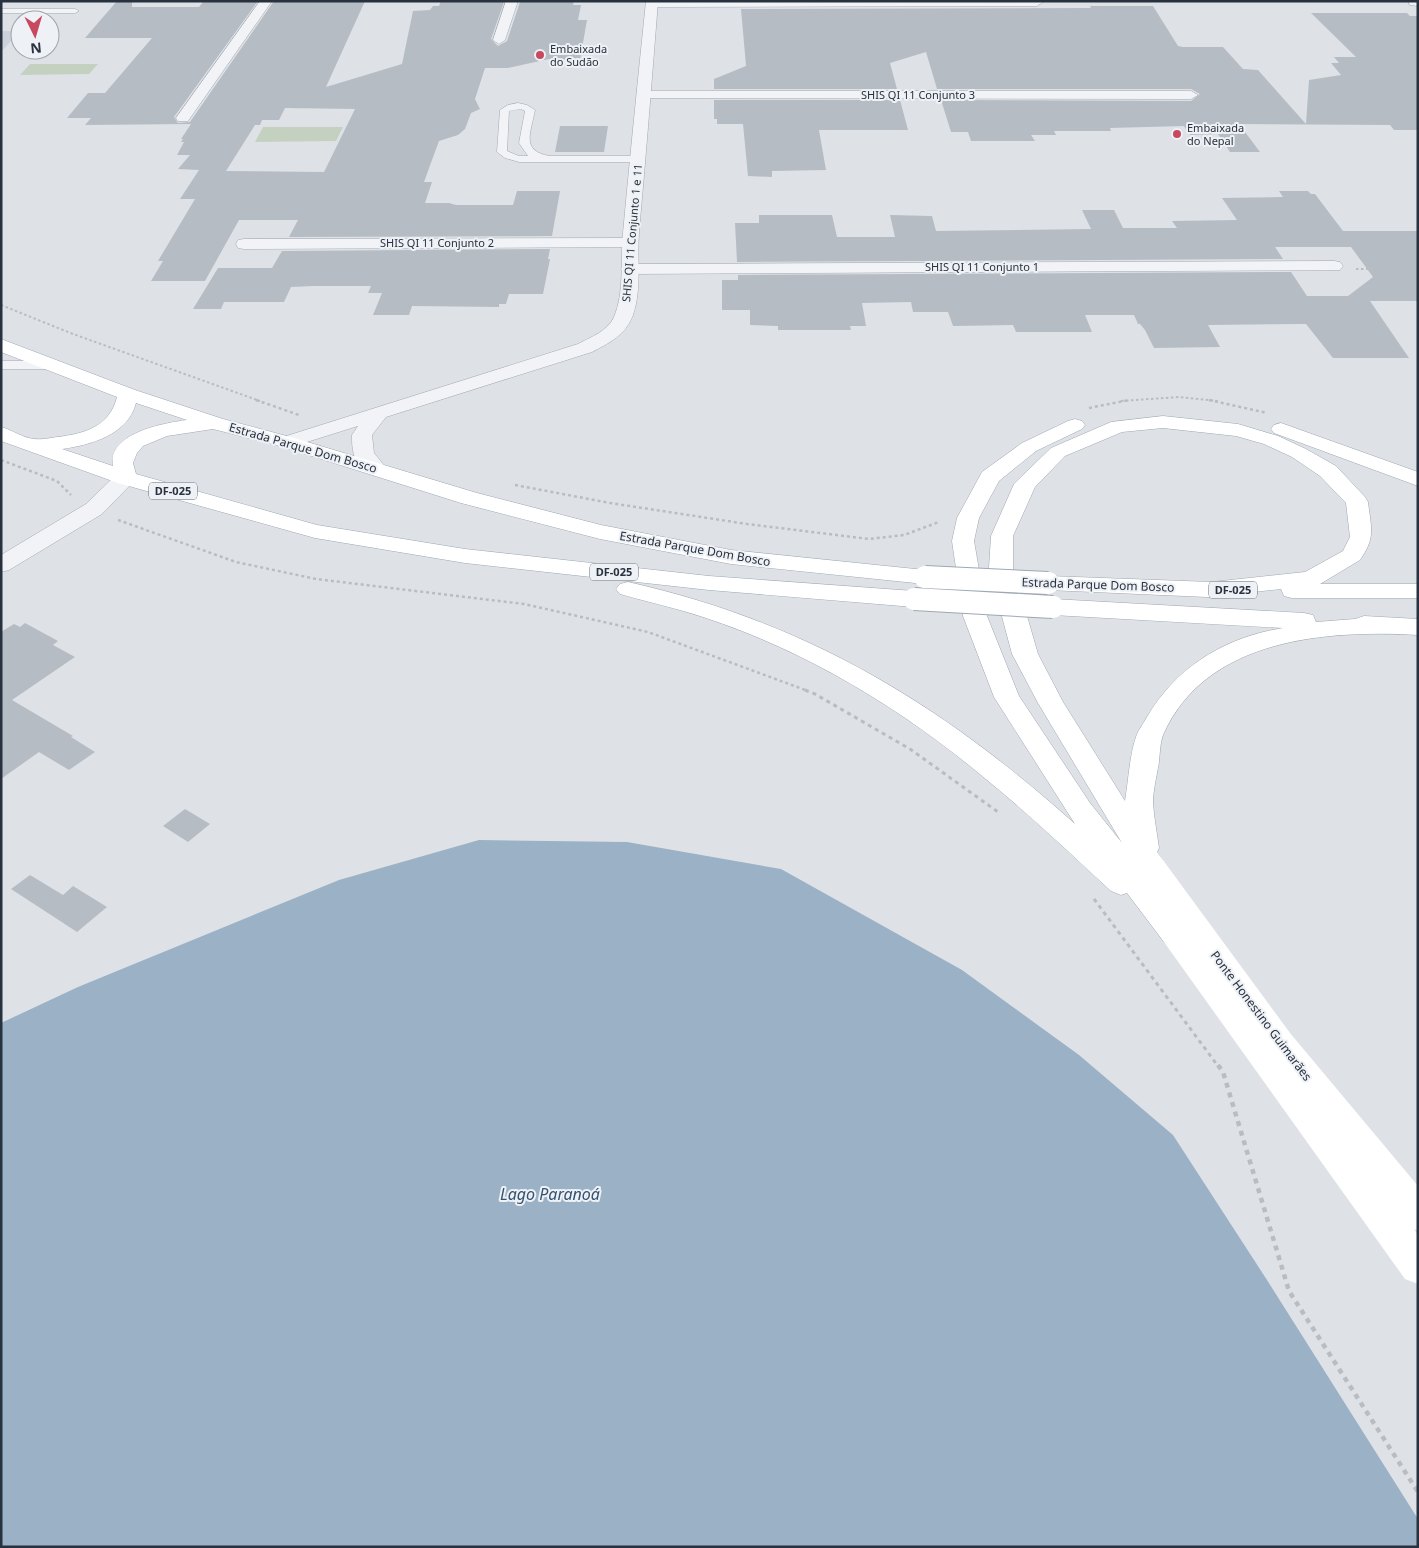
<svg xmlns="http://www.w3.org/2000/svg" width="1419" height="1548" viewBox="0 0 1419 1548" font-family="'Noto Sans',sans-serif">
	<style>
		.built { fill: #cdd1d9 }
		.green { fill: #c5d1c0 }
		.water { fill: #9bb1c6 }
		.building { fill: #b6bcc4; fill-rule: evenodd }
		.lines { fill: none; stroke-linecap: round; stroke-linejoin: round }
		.service-casing { stroke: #a4a9b1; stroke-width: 1 }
		.minor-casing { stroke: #a4a9b1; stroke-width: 1 }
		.tertiary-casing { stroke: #a4a9b1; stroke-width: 1 }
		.primary-casing { stroke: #9ea7b2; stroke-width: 1 }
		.path-far3 { stroke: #b9bdc2; stroke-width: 2; stroke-dasharray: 2.5 2.5; stroke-linecap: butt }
		.path-far2 { stroke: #b9bdc2; stroke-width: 2.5; stroke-dasharray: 3 3; stroke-linecap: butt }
		.path-far1 { stroke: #b9bdc2; stroke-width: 3; stroke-dasharray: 4 4; stroke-linecap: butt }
		.path { stroke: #b9bdc2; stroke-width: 4.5; stroke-dasharray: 5 5; stroke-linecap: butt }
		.service { fill: #f1f3f6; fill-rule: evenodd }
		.minor { fill: #f1f3f6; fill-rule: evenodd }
		.tertiary { fill: #f1f3f6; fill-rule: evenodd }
		.secondary { fill: #fff; fill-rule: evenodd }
		.primary { fill: #fff; fill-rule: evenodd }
		.primary-bridge-casing { stroke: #9ea7b2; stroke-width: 24; stroke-linecap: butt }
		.primary-bridge { stroke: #fff; stroke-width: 22 }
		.poi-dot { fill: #c84860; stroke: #eef1f5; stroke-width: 2 }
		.labels { text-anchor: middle; stroke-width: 4; stroke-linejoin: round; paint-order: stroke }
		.far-poi-label { font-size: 11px; fill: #28313e; stroke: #eef1f5; text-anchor: start }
		.far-street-label { font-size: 11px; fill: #28313e; stroke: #eef1f5 }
		.shield { fill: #eef1f5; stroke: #636b75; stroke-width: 1 }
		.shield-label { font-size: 11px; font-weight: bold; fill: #28313e }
		.street-label { font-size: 12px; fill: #28313e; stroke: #eef1f5 }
		.near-water-label { font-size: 16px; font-style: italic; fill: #345170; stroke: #eef1f5 }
	</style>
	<rect width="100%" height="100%" fill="#dee2e7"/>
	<!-- built -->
	<path class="built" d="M1 31H20L1 52Z"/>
	<!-- green -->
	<path class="green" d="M30 64H98L89 74 20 75Z
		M263 127H343L336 141 255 142Z"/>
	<!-- water -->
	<path class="water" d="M479 840 627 842 781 869 962 970 1079 1055 1173 1135 1267 1280 1418 1519V1547H1V1023L78 987 339 880Z"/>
	<!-- building -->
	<path class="building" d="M117 1H132V7H199L204 1H258L174 117 178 123 190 122 274 1H365L326 87 402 64 413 11 430 10 433 6H439L441 1 504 2 491 39 498 46 507 41 520 2 574 1 573 5H581L578 20H587L580 60 549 59 508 68H485L475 99 480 109 471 113 465 129 458 135 439 141 424 182H432L425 203H449L456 205H513L517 191H560L552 236 289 237 298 220H239L205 281H151L163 261H158L195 199H180L199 170 178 169 190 155H177L184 142H181L183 139H181L191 124 85 125 91 118H67L88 93H105L152 38H85ZM285 108 355 109 324 172 226 171 255 125H260L262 120H279Z
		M1090 6H1153L1178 46 1183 47H1223L1243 69 1258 70 1306 124 1309 80 1341 75 1331 63H1339L1334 57H1356L1311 13H1407L1410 16H1418V130H1394L1390 125 1239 124 1260 152H1230L1218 134 1190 135 1184 126 1110 128 1111 131H1054L1056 135H1031L1035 141H971L968 132H951L941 100 1191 101 1200 94 1191 89H937L926 52 890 63 897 89H714V79L746 66 741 9 1091 8Z
		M714 100H900L908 130H819L826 170 772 171V177L748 176 743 124H717V119H714Z
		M560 126H608L604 152H555Z
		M1279 191H1308L1311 194H1315L1343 231H1418V301H1370L1409 358H1333L1306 324 1208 325 1220 347 1154 348 1145 330 1140 324H1138L1134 315H1085L1092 332H1016L1013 325 953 326 948 312H913L911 302 862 303 866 326H850L851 330H778V326L750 325V310H722V280H738V275L1291 272 1307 296H1348L1373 277 1351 247H1275L1283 259 737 262 735 223H759V215H832L837 237H895L890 215 932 216 936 231 1091 229 1082 210H1114L1123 228H1177L1172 221 1237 220 1222 198 1283 197Z
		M550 249 548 259H550L543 294H509L506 304H499V307L412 306 409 315H373L382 293H368L371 286H314L291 287 284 302H224L221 309H193L218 268H272L282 251Z
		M25 623 58 641 53 645 75 657 12 700 73 736 71 737 95 752 69 770 39 752 1 779V632L14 624 20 627Z
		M185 809 210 824 188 842 163 826Z
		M30 875 63 895 73 886 107 907 77 932 11 889Z"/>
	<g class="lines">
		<!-- service casing -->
		<g class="service-casing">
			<path id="service" d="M1 9H75L79 11 75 13H1Z
				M518 103 527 105 535 110C531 133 520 151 550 156H638L643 159 638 162H519L505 158 497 152 500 110 508 105ZM521 109 525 111 519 143 528 156H519L507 151 509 111Z
				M1 361H52L58 365 52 369H1Z"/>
		</g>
		<!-- minor casing -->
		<g class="minor-casing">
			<path id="minor" d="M260 1H272L188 121H178L176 118Z
				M506 1H518L505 40 499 44 493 40Z
				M647 1H1043V2L1037 6 652 7 648 6Z
				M1408 1H1418V6L1410 5Z
				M644 91H1191L1198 95 1191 99 639 98 637 95Z
				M630 238 636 239 638 243 636 247 244 249 238 248 236 244 238 240 244 239Z
				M1334 261 1340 262 1343 266 1340 270 630 274 624 273 621 269 624 265 630 264Z
				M126 472 134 473 137 478 102 514 9 570 1 572V555L86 504 118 473Z"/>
		</g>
		<!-- tertiary casing -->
		<g class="tertiary-casing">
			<path id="tertiary" d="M646 1H658C652 78 646 155 639 232 637 259 642 289 633 315 626 335 609 343 592 352L386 417 372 435 374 453 388 470 385 475C371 478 360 468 354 455 352 449 352 441 352 435L358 426 294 446 287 448 280 446 277 442 280 438 578 344C591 337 608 331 614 317 625 291 620 261 623 233 630 156 638 79 646 1Z"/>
		</g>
		<!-- primary casing -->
		<g class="primary-casing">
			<path id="primary" d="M1 339 135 390 223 419 294 438 477 493 601 525 731 550 925 570 933 572 937 577 933 582 925 584 731 564 600 539 461 503 280 446 213 429 167 436 143 446 137 453 133 463 136 474 317 525 465 549 709 576 914 591 922 594 926 599 922 604 914 607 709 590 465 563 315 538 118 483 1 441V427C12 430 23 438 34 439 41 440 51 438 57 437 85 434 110 426 117 397L1 352ZM136 403 187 420C164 423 107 433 113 466L62 449C90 445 128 435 136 403Z
				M1163 416 1238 424 1278 436 1306 449 1336 466 1365 497 1368 502C1371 528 1376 537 1360 560L1320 584H1418V598H1292L1284 596 1281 589 1235 594 1226 597H1207L1048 590 1040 588 1036 583 1040 578 1048 576 1212 582 1305 572 1343 551 1350 537 1346 503 1320 476 1292 457 1264 444 1236 436 1163 428 1122 432 1065 456 1035 487 1013 536V568L1038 654 1063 702 1125 801C1128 783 1130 753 1136 737 1138 730 1144 723 1147 717 1177 666 1226 637 1283 628L1053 615 1044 612 1041 607 1044 602 1053 599 1304 613 1313 615 1316 622 1355 619 1364 616 1418 619V635C1326 630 1206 638 1163 735 1160 743 1160 753 1159 762 1157 775 1153 790 1153 803 1154 818 1157 833 1159 848L1157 852 1162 860 1157 868 1147 871 1143 870 1186 924 1190 933 1186 942 1175 945 1164 942 1127 893 1121 895 1111 891C1070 853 1030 815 987 780 904 710 807 651 703 617 676 608 648 602 620 594L616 589 620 584 628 582C806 622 940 703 1075 824L994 697 963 616 952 541 957 518 982 472 1022 443 1068 421 1075 419 1082 421 1085 425 1082 429 1036 451 999 481 979 518 974 541 987 616 1019 696 1090 803 1122 843 1038 703 1012 654 989 568 991 536 1014 484 1051 448 1111 422Z
				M1281 423 1418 472V486L1274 433 1271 429 1274 425Z"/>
		</g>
		<!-- path-far3 -->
		<path class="path-far3" d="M1356 269H1418
			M1 305 73 334 260 401
			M1121 401 1179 397 1218 401"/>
		<!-- path-far2 -->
		<path class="path-far2" d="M256 400 299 415
			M1209 400 1267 413
			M1089 408 1129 400
			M1 460 57 481 71 495
			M515 485 610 503 747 524 869 539 904 535 939 522
			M118 520 236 562 316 579 524 604 648 632 808 691"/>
		<!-- path-far1 -->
		<path class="path-far1" d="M805 690 815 694 910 749 998 812
			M1094 899 1218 1066"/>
		<!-- path -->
		<path class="path" d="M1218 1065 1223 1072 1289 1291 1418 1492"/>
		<!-- service -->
		<use href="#service" class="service"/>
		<!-- minor -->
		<use href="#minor" class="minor"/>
		<!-- tertiary -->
		<use href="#tertiary" class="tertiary"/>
		<!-- secondary -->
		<path class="secondary" d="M1147 849 1157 852 1290 1033 1418 1186V1231L1414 1229 1418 1235V1284L1405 1279 1164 942 1160 933 1164 924 1174 921 1132 860 1137 852Z"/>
		<!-- primary -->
		<use href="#primary" class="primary"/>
		<!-- primary-bridge casing -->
		<g class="primary-bridge-casing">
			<path id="primary-bridge" d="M925 577 1048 583
				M914 599 1053 607"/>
		</g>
		<!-- primary-bridge -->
		<use href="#primary-bridge" class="primary-bridge"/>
	</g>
	<!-- markers -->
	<g class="poi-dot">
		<circle cx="540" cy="55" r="5"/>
		<circle cx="1177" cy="134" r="5"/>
	</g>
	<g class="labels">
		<!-- far-poi labels -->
		<g class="far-poi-label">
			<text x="550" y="53">Embaixada<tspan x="550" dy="13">do Sudão</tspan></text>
			<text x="1187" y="132">Embaixada<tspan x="1187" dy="13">do Nepal</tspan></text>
		</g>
		<!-- far-street labels -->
		<g class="far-street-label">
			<text x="918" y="99">SHIS QI 11 Conjunto 3</text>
			<text transform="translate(632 233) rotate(-85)" y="4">SHIS QI 11 Conjunto 1 e 11</text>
			<text x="437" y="247">SHIS QI 11 Conjunto 2</text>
			<text x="982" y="271">SHIS QI 11 Conjunto 1</text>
		</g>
		<!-- shield labels -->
		<g class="shield">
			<rect x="149" y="482.5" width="48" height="17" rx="4"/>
			<rect x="590" y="563.5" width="48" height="17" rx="4"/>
			<rect x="1209" y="581.5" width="48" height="17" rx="4"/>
		</g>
		<g class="shield-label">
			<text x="173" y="495">DF-025</text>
			<text x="614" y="576">DF-025</text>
			<text x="1233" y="594">DF-025</text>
		</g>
		<!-- street labels -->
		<g class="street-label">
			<text transform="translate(303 448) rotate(16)" y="4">Estrada Parque Dom Bosco</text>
			<text transform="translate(695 549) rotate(10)" y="4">Estrada Parque Dom Bosco</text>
			<text transform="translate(1098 585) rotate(2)" y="4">Estrada Parque Dom Bosco</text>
			<text transform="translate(1261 1016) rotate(53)" y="4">Ponte Honestino Guimarães</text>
		</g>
		<!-- near-water labels -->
		<g class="near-water-label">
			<text x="550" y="1200">Lago Paranoá</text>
		</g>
	</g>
	<!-- border -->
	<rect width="1419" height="1548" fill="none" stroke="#28313e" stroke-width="5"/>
	<!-- north arrow -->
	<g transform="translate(35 35) rotate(175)"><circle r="24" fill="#eef1f5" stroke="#9fa4ac"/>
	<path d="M0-4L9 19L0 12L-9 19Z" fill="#c84860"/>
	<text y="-8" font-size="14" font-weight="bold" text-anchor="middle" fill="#28313e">N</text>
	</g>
</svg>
